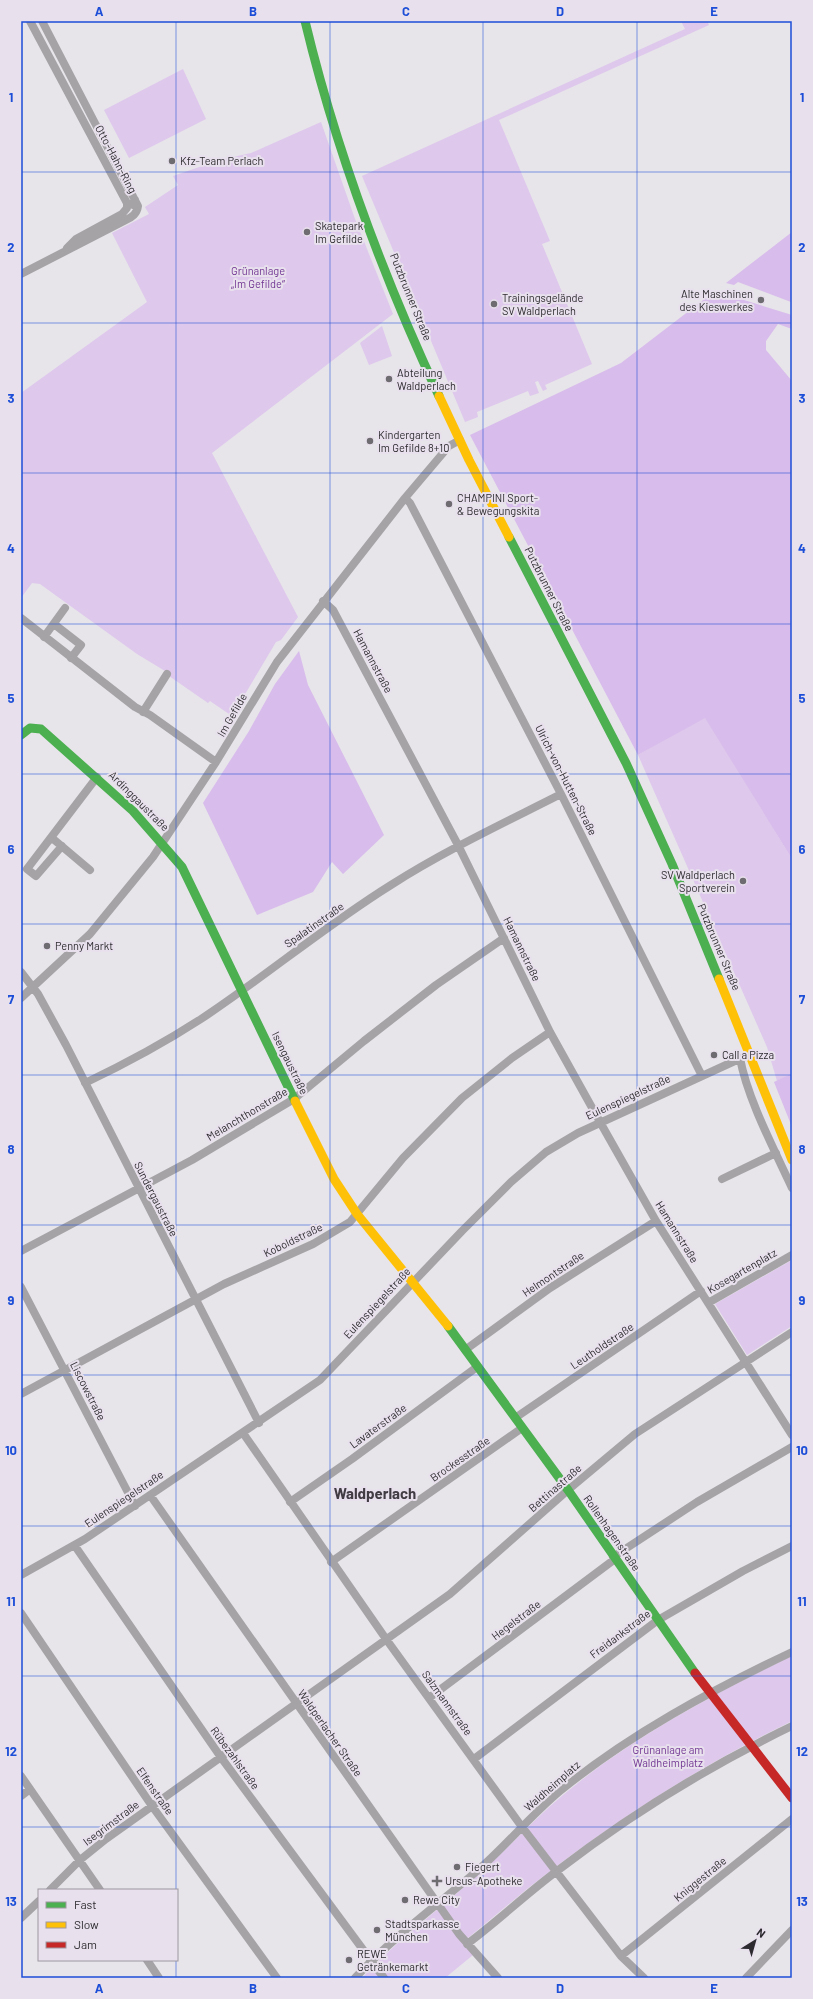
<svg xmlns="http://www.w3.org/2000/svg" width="813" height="1999" viewBox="0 0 813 1999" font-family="Barlow,sans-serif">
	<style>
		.green { fill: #dec8ec }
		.forest { fill: #d8bceb }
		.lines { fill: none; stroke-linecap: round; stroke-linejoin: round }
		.street { stroke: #a6a3a6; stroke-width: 8 }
		.fast { stroke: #4caf50; stroke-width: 9 }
		.slow { stroke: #ffc107; stroke-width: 9 }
		.jam { stroke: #c62828; stroke-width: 9 }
		.grid { fill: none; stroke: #1d4ed8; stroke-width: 1; stroke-opacity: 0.55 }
		.poi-dot { fill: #6f6c71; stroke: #e8e1ed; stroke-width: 1.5 }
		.labels { text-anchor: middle; stroke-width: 4; stroke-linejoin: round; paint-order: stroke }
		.street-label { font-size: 11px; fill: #2e2b30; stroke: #e8e1ed }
		.poi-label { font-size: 11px; fill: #2e2b30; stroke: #e8e1ed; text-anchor: start }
		.park-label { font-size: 11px; fill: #723693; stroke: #e8e1ed }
		.district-label { font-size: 15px; font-weight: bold; fill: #413b44; stroke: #e8e1ed }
		.neatline { fill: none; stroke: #1d4ed8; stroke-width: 1.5 }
		.grid-label { font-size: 13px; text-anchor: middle; font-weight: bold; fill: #1d4ed8 }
	</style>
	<rect width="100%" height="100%" fill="#e7e4ea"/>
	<!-- green -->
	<path class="green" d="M681 21H707L709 25 499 120 550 241 542 244 592 364 545 385 547 389 543 391 538 381 535 382 539 393 530 396 528 391 477 412 478 417 465 422 362 176 685 29Z
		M183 69 206 119 129 158 104 110Z
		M321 122 355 219 393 314 212 453 298 617 281 640 276 642 232 716 210 701 208 703 169 676 170 674 137 654 40 584 32 583 21 598V393L147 302 112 233 149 214 145 207 178 185 173 176 220 160 251 153Z
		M382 326 392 356 369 365 360 343Z
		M705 717 792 859V1073L777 1081 767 1047 638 755Z
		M792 1260V1326L747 1355 715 1304Z
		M792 1656V1721C705 1763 622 1816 545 1875 517 1896 491 1920 463 1942L473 1955 445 1978H362C397 1940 440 1909 479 1874 508 1849 533 1820 563 1795 631 1738 712 1695 792 1656Z"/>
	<!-- forest -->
	<path class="forest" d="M792 232 791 302 738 282 734 285 726 283Z
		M715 291 792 315V329L778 324 766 341V350L792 381V859L705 718 638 755 470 435 621 363Z
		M299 651 308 685 384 835 343 874 332 862 313 892 257 915 203 803 249 731 275 684Z
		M792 1073V1127L774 1082Z"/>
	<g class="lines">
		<!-- street -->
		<path class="street" d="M30 21 127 203 133 205 135 200
			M67 248 76 239 122 214 127 208V203
			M21 274 126 220C132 217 137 214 138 206L42 21
			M405 498 410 503 561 794 702 1076
			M323 601 333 610 458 845 550 1032 600 1122 656 1221 792 1435
			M21 618 135 707 150 715 216 762
			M54 624 81 645 71 658
			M44 637 65 608
			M143 712 167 674
			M52 838 90 870
			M62 846 36 876 27 869 97 777
			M21 972 38 994 66 1045 259 1423
			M21 998 90 934 153 857 216 762 277 662 405 498 449 446 460 440
			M740 1058C747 1098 775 1151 792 1188
			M85 1083C125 1064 164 1043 201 1019 266 976 325 926 391 885 446 850 504 823 561 794
			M722 1179 776 1153
			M21 1251 192 1160 294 1099 364 1041 436 985 504 938
			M21 1287 135 1506
			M708 1303 792 1255
			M465 1350 550 1288 656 1221
			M21 1394 224 1284 313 1244 350 1222 403 1158 462 1098 512 1058 550 1032
			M515 1418 701 1291
			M243 1433 386 1639 522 1827 621 1956 644 1978
			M150 1495 459 1934 498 1978
			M290 1502 352 1459 477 1367
			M75 1546 220 1756 384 1978
			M613 1557 697 1502 792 1447
			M331 1562 522 1428
			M21 1575 85 1539 320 1380 462 1231 511 1182 546 1152 578 1133 750 1054
			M21 1613 152 1806 277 1978
			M429 1698 615 1559
			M474 1759 658 1620 743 1571 792 1546
			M21 1776 100 1890
			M21 1796 30 1789
			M50 1890 80 1860 106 1839 450 1594 568 1490 635 1434 792 1332
			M21 1918 39 1901
			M467 1944C498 1921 526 1894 557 1871 630 1815 709 1766 792 1726
			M621 1956 792 1819
			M147 1960 159 1978
			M355 1978C392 1938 436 1906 477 1871 506 1846 530 1816 560 1791 630 1734 710 1691 792 1652
			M746 1978 792 1930"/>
		<!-- fast -->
		<path class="fast" d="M305 21C336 150 383 276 439 396
			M509 537 626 763 672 864 719 979
			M21 735 30 728 41 729 133 811 182 867 295 1101
			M448 1326 568 1490 695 1673"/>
		<!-- slow -->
		<path class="slow" d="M439 396 469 460 509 537
			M719 979 792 1160
			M295 1101 334 1179 357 1214 448 1326"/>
		<!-- jam -->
		<path class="jam" d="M695 1673 792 1798"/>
	</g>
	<!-- grid -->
	<path class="grid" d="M176 21V1890M330 21V1978M483 21V1978M637 21V1978M21 172H792M21 323H792M21 473H792M21 624H792M21 774H792M21 924H792M21 1075H792M21 1225H792M21 1375H792M21 1526H792M21 1676H792M21 1827H792M176 1960V1978"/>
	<!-- markers -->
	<g class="poi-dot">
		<circle cx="172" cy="161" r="4"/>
		<circle cx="307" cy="232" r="4"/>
		<circle cx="761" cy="300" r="4"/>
		<circle cx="494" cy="304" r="4"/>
		<circle cx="389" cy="379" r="4"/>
		<circle cx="370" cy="441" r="4"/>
		<circle cx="449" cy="504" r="4"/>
		<circle cx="743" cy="881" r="4"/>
		<circle cx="47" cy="946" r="4"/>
		<circle cx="714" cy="1055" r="4"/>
		<circle cx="457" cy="1867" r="4"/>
		<path d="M435 1875h4v4h4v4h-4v4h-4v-4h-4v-4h4z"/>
		<circle cx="405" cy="1900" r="4"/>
		<circle cx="377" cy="1930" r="4"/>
		<circle cx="349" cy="1960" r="4"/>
	</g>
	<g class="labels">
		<!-- street labels -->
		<g class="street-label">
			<text transform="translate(116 159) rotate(62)" y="4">Otto-Hahn-Ring</text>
			<text transform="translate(411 297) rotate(68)" y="4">Putzbrunner Straße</text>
			<text transform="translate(549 589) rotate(63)" y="4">Putzbrunner Straße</text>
			<text transform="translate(373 661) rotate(62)" y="4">Hamannstraße</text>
			<text transform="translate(232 715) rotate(-60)" y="4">Im Gefilde</text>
			<text transform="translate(566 780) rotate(63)" y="4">Ulrich-von-Hutten-Straße</text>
			<text transform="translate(139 801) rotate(45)" y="4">Ardinggaustraße</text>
			<text transform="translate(314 925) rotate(-35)" y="4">Spalatinstraße</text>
			<text transform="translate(719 947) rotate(67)" y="4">Putzbrunner Straße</text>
			<text transform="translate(522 949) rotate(64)" y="4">Hamannstraße</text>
			<text transform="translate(290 1063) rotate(64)" y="4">Isengaustraße</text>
			<text transform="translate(628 1097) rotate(-25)" y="4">Eulenspiegelstraße</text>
			<text transform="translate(247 1114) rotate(-31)" y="4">Melanchthonstraße</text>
			<text transform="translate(156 1199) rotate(63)" y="4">Sundergaustraße</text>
			<text transform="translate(677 1232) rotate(58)" y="4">Hamannstraße</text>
			<text transform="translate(293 1240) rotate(-26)" y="4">Koboldstraße</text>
			<text transform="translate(742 1271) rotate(-30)" y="4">Kosegartenplatz</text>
			<text transform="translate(553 1274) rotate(-34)" y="4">Helmontstraße</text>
			<text transform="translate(377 1303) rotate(-47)" y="4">Eulenspiegelstraße</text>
			<text transform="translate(602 1346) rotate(-34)" y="4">Leutholdstraße</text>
			<text transform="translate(88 1391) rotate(63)" y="4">Liscowstraße</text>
			<text transform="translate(378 1426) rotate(-36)" y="4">Lavaterstraße</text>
			<text transform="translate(460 1459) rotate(-35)" y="4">Brockesstraße</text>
			<text transform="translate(555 1488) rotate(-41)" y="4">Bettinastraße</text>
			<text transform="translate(124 1499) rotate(-34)" y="4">Eulenspiegelstraße</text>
			<text transform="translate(612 1533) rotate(55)" y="4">Rollenhagenstraße</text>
			<text transform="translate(516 1620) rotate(-37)" y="4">Hegelstraße</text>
			<text transform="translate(620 1634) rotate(-37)" y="4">Freidankstraße</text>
			<text transform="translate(447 1703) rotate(54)" y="4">Salzmannstraße</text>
			<text transform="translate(330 1733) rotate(55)" y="4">Waldperlacher Straße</text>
			<text transform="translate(235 1758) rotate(54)" y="4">Rübezahlstraße</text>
			<text transform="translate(552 1786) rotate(-41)" y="4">Waldheimplatz</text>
			<text transform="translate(155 1791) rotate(55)" y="4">Elfenstraße</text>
			<text transform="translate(111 1823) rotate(-37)" y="4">Isegrimstraße</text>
			<text transform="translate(700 1879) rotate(-39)" y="4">Kniggestraße</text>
		</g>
		<!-- poi labels -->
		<g class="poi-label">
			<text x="180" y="165">Kfz-Team Perlach</text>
			<text x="315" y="230">Skatepark<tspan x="315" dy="13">Im Gefilde</tspan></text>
			<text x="753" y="298" text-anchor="end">Alte Maschinen<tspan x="753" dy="13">des Kieswerkes</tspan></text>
			<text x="502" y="302">Trainingsgelände<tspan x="502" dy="13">SV Waldperlach</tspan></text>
			<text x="397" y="377">Abteilung<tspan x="397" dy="13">Waldperlach</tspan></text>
			<text x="378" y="439">Kindergarten<tspan x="378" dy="13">Im Gefilde 8+10</tspan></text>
			<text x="457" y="502">CHAMPINI Sport-<tspan x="457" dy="13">&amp; Bewegungskita</tspan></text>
			<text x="735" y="879" text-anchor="end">SV Waldperlach<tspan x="735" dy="13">Sportverein</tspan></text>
			<text x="55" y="950">Penny Markt</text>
			<text x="722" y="1059">Call a Pizza</text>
			<text x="465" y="1871">Fiegert</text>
			<text x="445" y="1885">Ursus-Apotheke</text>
			<text x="413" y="1904">Rewe City</text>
			<text x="385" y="1928">Stadtsparkasse<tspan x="385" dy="13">München</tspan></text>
			<text x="357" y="1958">REWE<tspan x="357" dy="13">Getränkemarkt</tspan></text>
		</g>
		<!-- park labels -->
		<g class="park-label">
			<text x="258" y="275">Grünanlage<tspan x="258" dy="13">„Im Gefilde“</tspan></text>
			<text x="668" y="1754">Grünanlage am<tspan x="668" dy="13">Waldheimplatz</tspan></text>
		</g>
		<!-- district labels -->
		<g class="district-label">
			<text x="375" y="1499">Waldperlach</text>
		</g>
	</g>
	<!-- border -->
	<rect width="813" height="1999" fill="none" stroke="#e8e1ed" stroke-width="44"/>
	<!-- legend -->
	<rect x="38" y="1889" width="140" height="72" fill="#e8e1ed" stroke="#9e98a1"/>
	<rect x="46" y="1902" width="20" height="6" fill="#4caf50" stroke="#9e98a1"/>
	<text x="74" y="1909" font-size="12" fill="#2e2b30">Fast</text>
	<rect x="46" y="1922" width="20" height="6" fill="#ffc107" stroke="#9e98a1"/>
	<text x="74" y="1929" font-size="12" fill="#2e2b30">Slow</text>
	<rect x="46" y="1942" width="20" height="6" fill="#c62828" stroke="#9e98a1"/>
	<text x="74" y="1949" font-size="12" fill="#2e2b30">Jam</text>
	<!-- north arrow -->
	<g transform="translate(755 1941) rotate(37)" stroke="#e8e1ed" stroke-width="3" paint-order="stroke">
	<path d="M0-3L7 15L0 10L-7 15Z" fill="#2e2b30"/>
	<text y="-6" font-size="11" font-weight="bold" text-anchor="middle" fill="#2e2b30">N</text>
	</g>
	<rect x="22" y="22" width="769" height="1955" class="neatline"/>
	<g class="grid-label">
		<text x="99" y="16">A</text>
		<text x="253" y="16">B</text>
		<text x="406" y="16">C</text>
		<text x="560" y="16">D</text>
		<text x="714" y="16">E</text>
		<text x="11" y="102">1</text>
		<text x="802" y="102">1</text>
		<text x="11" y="252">2</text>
		<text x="802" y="252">2</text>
		<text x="11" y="403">3</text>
		<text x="802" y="403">3</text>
		<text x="11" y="553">4</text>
		<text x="802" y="553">4</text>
		<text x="11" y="703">5</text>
		<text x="802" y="703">5</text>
		<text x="11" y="854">6</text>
		<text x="802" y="854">6</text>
		<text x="11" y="1004">7</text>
		<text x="802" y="1004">7</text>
		<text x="11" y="1154">8</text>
		<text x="802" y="1154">8</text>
		<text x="11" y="1305">9</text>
		<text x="802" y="1305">9</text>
		<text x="11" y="1455">10</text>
		<text x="802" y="1455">10</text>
		<text x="11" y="1606">11</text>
		<text x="802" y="1606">11</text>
		<text x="11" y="1756">12</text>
		<text x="802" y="1756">12</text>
		<text x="11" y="1906">13</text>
		<text x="802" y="1906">13</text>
		<text x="99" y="1993">A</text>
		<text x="253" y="1993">B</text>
		<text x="406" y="1993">C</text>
		<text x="560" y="1993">D</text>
		<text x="714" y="1993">E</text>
	</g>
</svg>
